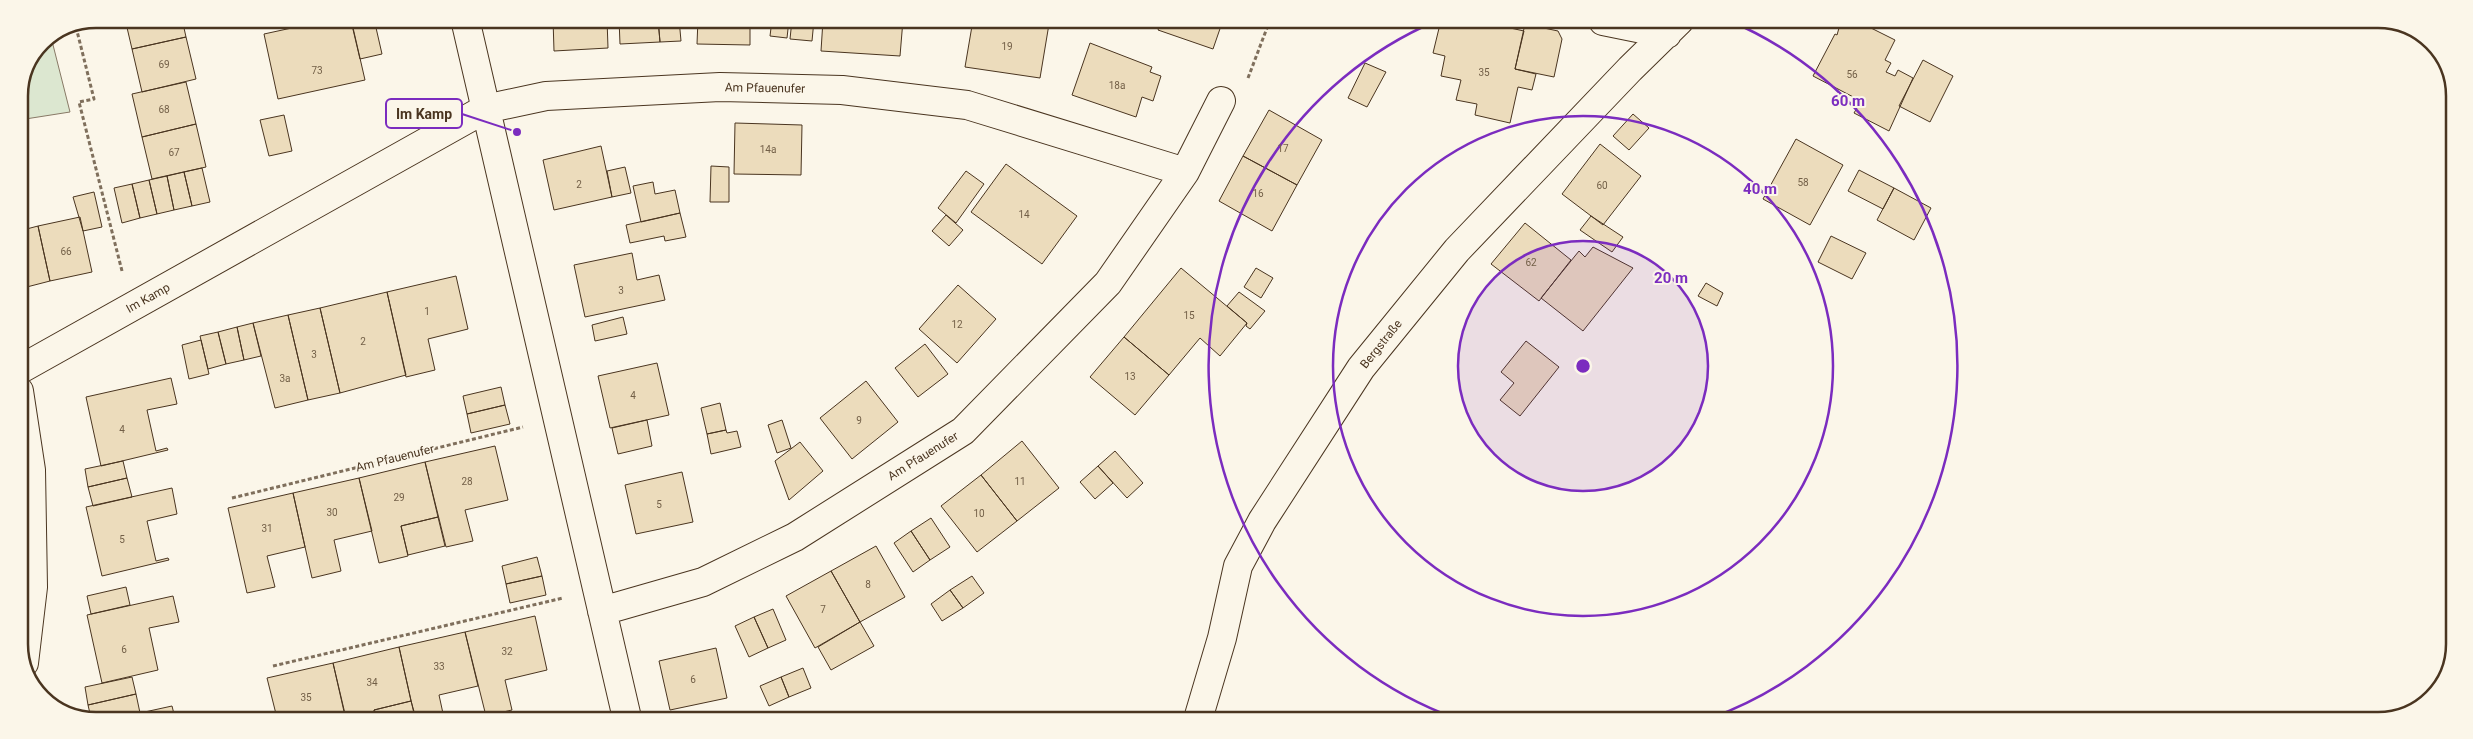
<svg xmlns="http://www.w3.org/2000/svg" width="2473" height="739" viewBox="0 0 2473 739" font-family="Roboto,sans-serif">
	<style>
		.green { fill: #dce7d0; stroke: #887966 }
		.building { fill: #ecdcbc; stroke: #4a3520 }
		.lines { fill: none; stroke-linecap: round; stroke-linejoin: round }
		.street-casing { stroke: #4a3520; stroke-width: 30 }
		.path { stroke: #7f6f5c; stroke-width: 3; stroke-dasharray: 4 2.5; stroke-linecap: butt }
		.street { stroke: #fbf6e9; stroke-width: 28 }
		.ring { fill: none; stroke: #7b2cbf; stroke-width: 2.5 }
		.labels { text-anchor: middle; stroke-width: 4; stroke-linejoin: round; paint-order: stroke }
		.number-label { font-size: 10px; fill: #725f47 }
		.street-label { font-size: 12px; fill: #4a3520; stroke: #fbf6e9 }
		.rim { fill: none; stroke: #4a3520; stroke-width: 2.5 }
		.centre { fill: #7b2cbf; stroke: #fbf6e9; stroke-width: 2.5 }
		.ring-label { font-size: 15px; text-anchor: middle; font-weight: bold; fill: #7b2cbf; stroke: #fbf6e9; stroke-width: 4; stroke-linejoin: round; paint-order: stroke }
		.leader { fill: none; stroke: #7b2cbf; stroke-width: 2 }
		.callout-dot { fill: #7b2cbf; stroke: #fbf6e9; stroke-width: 2 }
		.callout { fill: #fbf6e9; stroke: #7b2cbf; stroke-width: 2 }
		.callout-label { font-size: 14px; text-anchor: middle; font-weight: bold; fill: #4a3520 }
	</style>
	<rect width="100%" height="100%" fill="#fbf6e9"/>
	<!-- green -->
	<path class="green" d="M51 37 70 112 19 120V96L42 41Z"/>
	<!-- building -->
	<path class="building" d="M125 19H182L186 37 132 49Z
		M299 19H333L300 26Z
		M333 19H351L365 80 278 99 264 34Z
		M358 19H374L382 54 360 59 351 21Z
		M553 19H607L608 48 554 51Z
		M619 19H658L660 42 620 44Z
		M658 19H679L681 41 660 42Z
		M698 19 750 20V45L697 44Z
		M772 20H789L787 38 770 36Z
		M792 20H814L812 41 790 39Z
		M823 20H903L900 56 821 51Z
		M973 20H1025L1049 24 1040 78 965 67Z
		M1162 20H1223L1213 49 1158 30Z
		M1441 20H1474L1524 31 1515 69 1536 74 1532 90 1518 87 1510 123 1475 115 1477 104 1456 100 1461 80 1441 76 1445 56 1433 53Z
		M1841 21H1857L1895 40 1885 60 1891 63 1886 72 1895 76 1898 70 1913 78 1889 131 1854 113 1861 101 1813 76 1835 34 1837 35Z
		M1525 24 1558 31 1562 39 1554 77 1515 69Z
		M186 37 196 79 142 92 132 49Z
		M1090 43 1152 67 1150 72 1161 76 1153 101 1142 97 1136 117 1072 95Z
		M1923 60 1953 76 1930 122 1899 106Z
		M1365 63 1386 72 1367 107 1348 98Z
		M186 82 196 124 142 137 132 94Z
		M1269 110 1322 140 1297 185 1243 156Z
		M1633 114 1649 128 1629 150 1613 136Z
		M284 115 292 151 269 156 260 120Z
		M735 123 802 125 801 175 734 174Z
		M196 124 206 167 152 179 142 137Z
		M1796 139 1843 165 1810 225 1763 199Z
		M1600 144 1641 176 1603 225 1562 194Z
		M601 146 612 197 554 210 543 160Z
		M1243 156 1297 185 1272 231 1219 201Z
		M1006 164 1077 216 1042 264 971 212Z
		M711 166 729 167V202H710Z
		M625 167 631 193 612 197 607 171Z
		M202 168 210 202 192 206 184 172Z
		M1859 170 1894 188 1883 209 1848 191Z
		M966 171 984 184 956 223 938 208Z
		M184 172 192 206 174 210 167 176Z
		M167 176 174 210 157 214 149 180Z
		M149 180 157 214 140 218 132 184Z
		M653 182 655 194 675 190 680 213 641 222 633 186Z
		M132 184 140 218 122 223 114 188Z
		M1894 188 1931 208 1914 240 1877 220Z
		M94 192 102 227 83 231 73 197Z
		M680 213 686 237 665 241 664 236 630 243 626 225Z
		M946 215 963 230 949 246 932 231Z
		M1591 216 1623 237 1612 252 1580 230Z
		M80 217 92 272 50 281 38 226Z
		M1525 223 1571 260 1539 301 1491 264Z
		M38 226 50 281 19 289V231Z
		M1831 236 1866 253 1852 279 1818 262Z
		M1593 247 1633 268 1583 331 1541 298 1579 251 1585 257Z
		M632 253 637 280 659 275 665 300 585 317 574 265Z
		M1181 268 1247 323 1220 356 1200 338 1169 375 1124 337Z
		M1256 268 1273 278 1261 298 1244 287Z
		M456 276 468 329 428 339 435 370 406 377 387 292Z
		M1706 283 1723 293 1717 306 1698 296Z
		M958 285 996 319 957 363 919 329Z
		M387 292 406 375 340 393 320 308Z
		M1239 292 1265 311 1250 329 1246 326 1247 323 1227 306Z
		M320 308 340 393 308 400 288 315Z
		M288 315 308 400 275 408 253 323Z
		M623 317 627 334 595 341 592 325Z
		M253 323 261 356 244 360 237 327Z
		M237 327 244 360 226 364 218 332Z
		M218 332 226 364 208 369 200 336Z
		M1124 337 1169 375 1135 415 1090 377Z
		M201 340 209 374 189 379 182 345Z
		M1526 341 1559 367 1520 416 1500 400 1514 383 1501 372Z
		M925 344 948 374 918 397 895 368Z
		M657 363 669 415 610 428 598 376Z
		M171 378 177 404 147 410 156 451 167 448 168 450 101 466 86 397Z
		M866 381 898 422 852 459 820 418Z
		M501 387 505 405 467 414 463 396Z
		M720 403 726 430 707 434 701 408Z
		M505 405 510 424 471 433 467 414Z
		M647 420 652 446 618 454 612 428Z
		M782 420 791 448 777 453 768 425Z
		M726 430 727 433 737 431 741 447 711 454 707 434Z
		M1022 441 1059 488 1017 521 981 475Z
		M800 442 823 471 789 500 775 461Z
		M495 446 508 500 465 510 473 541 446 547 425 462Z
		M1115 451 1143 483 1127 498 1098 466Z
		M123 461 127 478 88 487 85 469Z
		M425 462 438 517 401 526 408 556 379 563 359 478Z
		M1098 466 1113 483 1095 499 1080 482Z
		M682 472 693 522 636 534 625 485Z
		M981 475 1017 521 977 552 941 506Z
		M127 478 132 497 93 506 88 487Z
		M359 478 372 531 334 540 341 571 312 578 293 493Z
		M172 488 177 514 147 521 156 561 168 558 169 560 102 576 86 507Z
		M293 493 305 547 267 556 275 587 247 593 228 508Z
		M438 517 445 546 408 555 401 526Z
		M931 518 950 547 930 560 911 531Z
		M911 531 930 560 913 572 894 543Z
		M876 546 905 597 860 622 831 571Z
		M537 557 542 576 506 584 502 566Z
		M831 571 860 622 815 648 786 596Z
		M542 576 546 595 510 603 506 584Z
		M972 576 984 593 963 608 950 590Z
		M126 587 130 605 91 614 87 596Z
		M950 590 963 608 942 621 931 604Z
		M173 596 179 622 149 628 158 670 102 683 87 615Z
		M773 609 786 640 768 648 754 617Z
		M535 616 547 670 505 680 512 710 486 716 465 632Z
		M754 617 768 648 749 657 735 626Z
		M860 622 874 646 831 670 818 647Z
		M465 632 478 686 439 695 444 718H415L399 647Z
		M399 647 411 701 374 710 376 718H346L333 663Z
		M716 648 727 698 670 710 659 661Z
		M333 663 345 716 277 718 267 678Z
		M803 668 811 688 789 697 781 677Z
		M132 677 136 694 88 705 85 687Z
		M781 677 789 697 769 706 760 686Z
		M136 694 140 713 120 718H91L88 705Z
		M411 701 415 715 411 716V718H376L374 710Z
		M172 706 175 718H120L140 713Z"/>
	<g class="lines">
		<!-- street casing -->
		<g class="street-casing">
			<path id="street" d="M465 19 627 718
				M1603 21 1667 34
				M1185 172 1221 101
				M19 370 485 109 546 96 720 87 842 90 967 105 1185 172 1108 283 963 431 795 537 703 582 602 611
				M19 391 31 470 33 587 24 663
				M1198 719 1222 638 1238 566 1262 521 1361 368 1457 250 1630 69 1679 21"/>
		</g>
		<!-- path -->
		<path class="path" d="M76 27 94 99 79 102 122 271
			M1248 78 1270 20
			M232 498 523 427
			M273 666 563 598"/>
		<!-- street -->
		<use href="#street" class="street"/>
	</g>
	<!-- distance rings -->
	<circle cx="1583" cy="366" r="125" fill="#7b2cbf" fill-opacity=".12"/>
	<g class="ring">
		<circle cx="1583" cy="366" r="125"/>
		<circle cx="1583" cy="366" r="250"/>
		<path d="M1455 718A375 375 0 0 1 1436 21M1730 21A375 375 0 0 1 1711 718"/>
	</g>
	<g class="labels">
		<!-- number labels -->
		<g class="number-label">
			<text x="1007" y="50">19</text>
			<text x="164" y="68">69</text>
			<text x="317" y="74">73</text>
			<text x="1484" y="76">35</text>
			<text x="1852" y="78">56</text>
			<text x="1117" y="89">18a</text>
			<text x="164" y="113">68</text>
			<text x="1283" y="152">17</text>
			<text x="768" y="153">14a</text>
			<text x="174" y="156">67</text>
			<text x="1803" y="186">58</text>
			<text x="579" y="188">2</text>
			<text x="1602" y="189">60</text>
			<text x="1258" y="197">16</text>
			<text x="1024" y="218">14</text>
			<text x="66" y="255">66</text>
			<text x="1531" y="266">62</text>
			<text x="621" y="294">3</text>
			<text x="427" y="315">1</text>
			<text x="1189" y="319">15</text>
			<text x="957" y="328">12</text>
			<text x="363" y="345">2</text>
			<text x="314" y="358">3</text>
			<text x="1130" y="380">13</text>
			<text x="285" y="382">3a</text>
			<text x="633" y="399">4</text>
			<text x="859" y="424">9</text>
			<text x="122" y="433">4</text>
			<text x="467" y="485">28</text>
			<text x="1020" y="485">11</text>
			<text x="399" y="501">29</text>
			<text x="659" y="508">5</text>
			<text x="332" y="516">30</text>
			<text x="979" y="517">10</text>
			<text x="267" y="532">31</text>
			<text x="122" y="543">5</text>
			<text x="868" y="588">8</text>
			<text x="823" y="613">7</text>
			<text x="124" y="653">6</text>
			<text x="507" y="655">32</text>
			<text x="439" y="670">33</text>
			<text x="693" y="683">6</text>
			<text x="372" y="686">34</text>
			<text x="306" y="701">35</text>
		</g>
		<!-- street labels -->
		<g class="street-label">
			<text transform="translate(765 88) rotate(1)" y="4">Am Pfauenufer</text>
			<text transform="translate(148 298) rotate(-29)" y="4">Im Kamp</text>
			<text transform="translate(1381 344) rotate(-51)" y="4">Bergstraße</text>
			<text transform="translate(923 456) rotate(-32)" y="4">Am Pfauenufer</text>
			<text transform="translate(395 458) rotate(-14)" y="4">Am Pfauenufer</text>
		</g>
	</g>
	<!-- crop -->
	<path d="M0 0H2473V739H0ZM96 28H2378A68 68 0 0 1 2446 96V644A68 68 0 0 1 2378 712H96A68 68 0 0 1 28 644V96A68 68 0 0 1 96 28Z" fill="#fbf6e9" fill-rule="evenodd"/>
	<path class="rim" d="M96 28H2378A68 68 0 0 1 2446 96V644A68 68 0 0 1 2378 712H96A68 68 0 0 1 28 644V96A68 68 0 0 1 96 28Z"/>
	<circle cx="1583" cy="366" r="8" class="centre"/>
	<g class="ring-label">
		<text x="1848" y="106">60 m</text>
		<text x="1760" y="194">40 m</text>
		<text x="1671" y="283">20 m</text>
	</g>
	<!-- callouts -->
	<path class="leader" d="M517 132L462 114"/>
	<circle class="callout-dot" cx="517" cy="132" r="5"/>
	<rect class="callout" x="386" y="99" width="76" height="29" rx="5"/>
	<g class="callout-label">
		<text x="424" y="119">Im Kamp</text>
	</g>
</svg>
